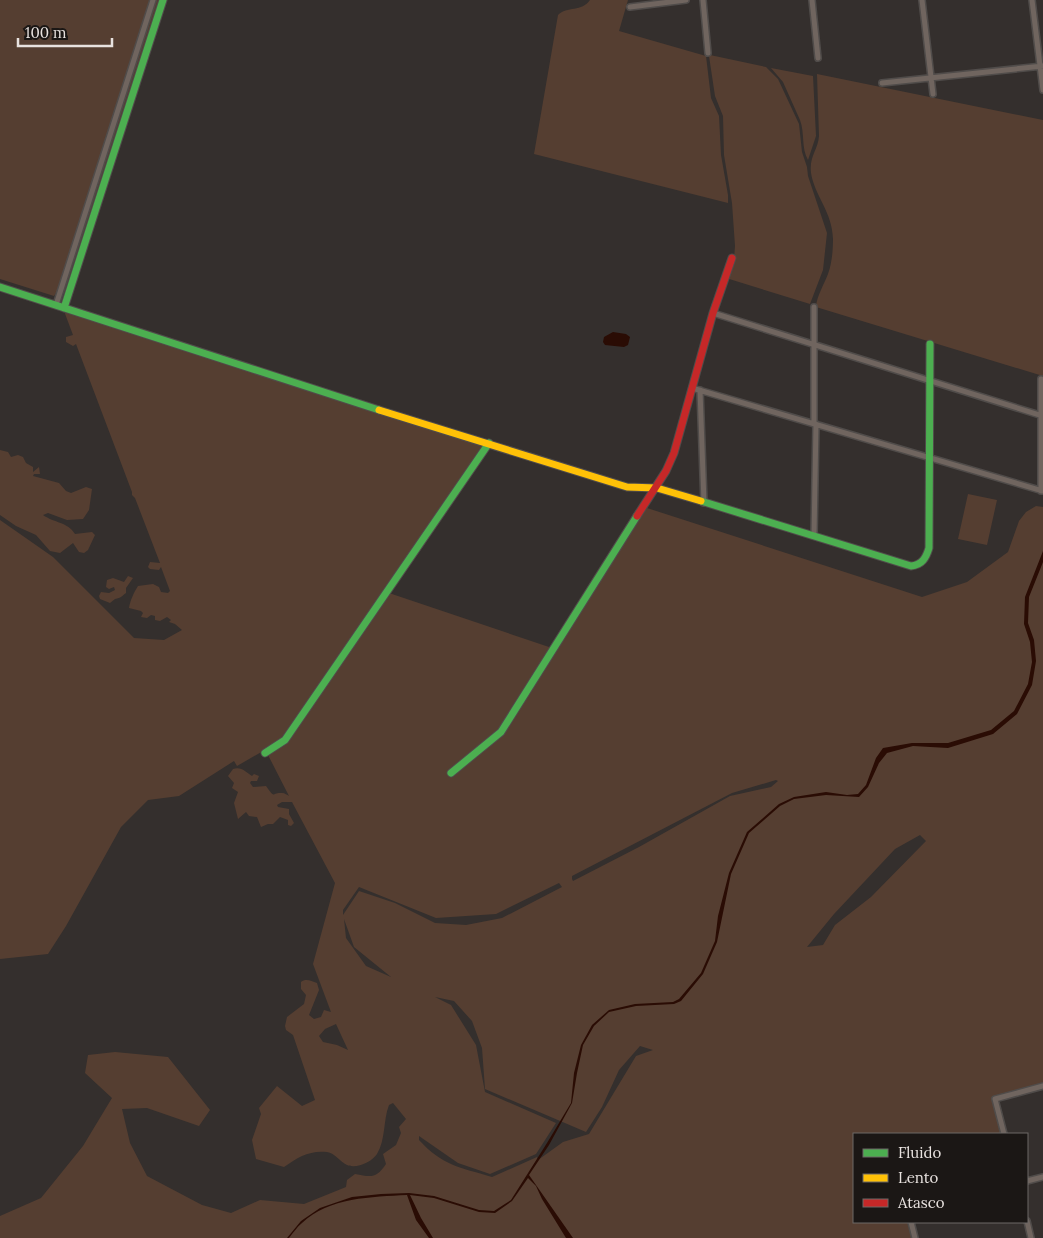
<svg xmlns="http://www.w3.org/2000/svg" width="1043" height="1238" viewBox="0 0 1043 1238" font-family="Lora,serif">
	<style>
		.green { fill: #553e31; fill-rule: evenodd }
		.water { fill: #2a0c04 }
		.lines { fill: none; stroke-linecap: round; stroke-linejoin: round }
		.street-casing { stroke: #504c4a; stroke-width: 8 }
		.fast-casing { stroke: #504c4a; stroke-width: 9 }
		.slow-casing { stroke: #504c4a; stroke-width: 9 }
		.jam-casing { stroke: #504c4a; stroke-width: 9 }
		.street { stroke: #70655f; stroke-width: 5 }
		.fast { stroke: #4caf50; stroke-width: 7 }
		.slow { stroke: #ffc107; stroke-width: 7 }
		.jam { stroke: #c62828; stroke-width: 7 }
	</style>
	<rect width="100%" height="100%" fill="#342f2d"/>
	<!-- green -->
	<path class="green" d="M0 0H151L58 290 54 296 0 279Z
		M156 0H159L64 294 63 292Z
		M590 0H628L619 31 706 56 711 98 719 116 721 155 728 195V203L534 154 558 15C567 6 582 12 590 0Z
		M710 55 766 67 778 79 799 124 802 152 807 167 808 176 827 233 823 270 810 304 726 278 734 259 735 246 732 203 724 155 723 116 715 96 709 56Z
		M771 68 813 76 816 136 808 160C801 148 805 133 800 120L783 82Z
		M817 74 1043 120V376L816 307C817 295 824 285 828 274 832 263 833 250 833 239 832 211 815 197 811 173 809 156 818 150 819 136Z
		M64 311 484 444 284 739 237 766 234 761 179 796 148 800 121 827 66 926 48 954 0 959V520L53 557 134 638 164 640 182 630 175 624 169 622 171 620 167 617 160 621 155 620V616L151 615 147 618 141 617 143 613 141 611 129 608C130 601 134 592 138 586L153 584 159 587 161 592 168 593 170 591 161 567 159 570 150 569 148 567 150 562 160 563 135 498 132 495V492L76 344 73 346 66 342V337L73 335Z
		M0 450 8 452 11 457 18 455 23 457 26 463 33 467V472L39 467 40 474H34L33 476 59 483 66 491 71 493 86 487 92 489 89 510 83 519 67 520 48 513 43 515C54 523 68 522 75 534L92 532 95 535 88 550 84 553 79 552 73 543 60 553 50 551 36 535 16 526 0 515Z
		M968 494 997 500 987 545 958 539Z
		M1036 506 1043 507V1083L995 1096 993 1099 1002 1134H854V1222H907L912 1238H0V1216L41 1198 83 1146 112 1098 85 1073 88 1055 115 1052 168 1057 210 1110 199 1126 147 1108 122 1109 130 1143 147 1176 202 1205 231 1213 260 1200 304 1204 346 1187 347 1180 355 1174C371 1177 376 1179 386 1164L383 1154 396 1145 401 1133 399 1127 406 1119 393 1103 389 1105C383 1120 386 1139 377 1154 372 1162 356 1169 347 1165 340 1162 335 1153 327 1152 310 1150 298 1157 284 1167L256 1159 252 1140 261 1114 259 1108 277 1086 302 1106 315 1100 293 1035 286 1030 285 1026 287 1017 304 1004 306 995 301 989V982C306 978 311 981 317 983L319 990 309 1015 314 1019 321 1017 324 1010 331 1012 313 964 335 883 292 802H282L277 805 278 807 289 809V814L294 823 291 826 288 825V820L280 817 273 824H268L261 827 257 817 249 816 246 812 238 819 234 803 238 792 232 788 234 783 228 776 233 769C241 766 246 772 252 776L254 774 259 776 257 781H251L250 783 253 787 266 786C276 800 271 792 282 793 285 793 287 795 289 796L268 755 287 741 389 593 552 648 498 730 447 773 450 777 503 733 647 508 922 597 967 582 1008 552 1019 521 1026 512ZM776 780 778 781 771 787 730 796 639 847 573 881 572 879V876L732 793ZM920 835 926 841 871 897 835 925 823 945 807 947 834 914 895 849ZM559 883 562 887 502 918 466 925 435 923 395 903 359 891 343 915V910L359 887 436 918 496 914ZM344 919 354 947 391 977 366 966 346 938ZM435 997 454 1001 472 1021 482 1048 485 1089 586 1132 602 1107 619 1070 640 1046 653 1050 636 1056 589 1134 563 1142 538 1160 537 1157 492 1177C459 1167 443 1166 419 1140V1136L458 1163 490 1174 536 1154 556 1123 485 1092 476 1045 451 1005ZM336 1024 348 1050 337 1045 323 1042 319 1036 325 1029Z
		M128 576 133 578 126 588V593C122 596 121 598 115 599L110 603 100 599 99 596 101 592 109 593 115 590 114 587 109 589 106 587 107 580 113 578 124 582Z"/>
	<!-- water -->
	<path class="water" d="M613 332 626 334 630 337 628 345 624 347 605 345 603 342 604 337Z
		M1043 551V562L1029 597 1028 623 1034 640 1036 661 1032 685 1017 714 993 734 948 748 913 746 887 753 879 763 868 787 859 797 826 795 794 799 780 806 749 833 731 874 717 942 703 974 681 1001 674 1004 636 1006 609 1012 594 1026 583 1045 577 1073 572 1103 549 1145 529 1175 573 1238H566L542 1199 536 1186 528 1178 512 1201 495 1213 479 1212 434 1198 410 1195 421 1218 433 1238H429L416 1220 407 1195C372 1197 329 1197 302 1223 297 1227 293 1233 289 1238H287L301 1221 320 1208 352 1197 381 1194 409 1193 434 1196 479 1210 494 1211 511 1200 547 1143 571 1103 574 1073 581 1045 592 1025 609 1010 635 1004 673 1002 679 999 701 973 715 941 718 916 729 873 747 832 779 804 794 797 826 792 847 795 858 794 866 785 876 758 883 748 912 743H948L991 730 1014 711 1028 684 1032 662 1030 642 1024 624 1025 597Z"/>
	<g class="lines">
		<!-- street casing -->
		<g class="street-casing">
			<path id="street" d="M703 0 708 53
				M812 0 818 58
				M922 0 933 94
				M1032 0 1043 90
				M630 7 686 0
				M882 83 1043 66
				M56 305 153 0
				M713 313 1043 416
				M692 388 1043 491
				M700 390 704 503
				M814 424V307
				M1041 491V379
				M814 536 816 424
				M1004 1134 995 1099 1043 1086
				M1027 1181 1043 1177
				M1027 1221 1031 1238
				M911 1222 915 1238"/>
		</g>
		<!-- fast casing -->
		<g class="fast-casing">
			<path id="fast" d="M0 287 379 410
				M64 308 163 0
				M701 501 911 566C922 565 926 558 929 548L930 344
				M265 753 285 740 489 443
				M451 773 501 732 637 516"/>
		</g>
		<!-- slow casing -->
		<g class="slow-casing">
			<path id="slow" d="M379 410 627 487 657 488 701 501"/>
		</g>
		<!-- jam casing -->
		<g class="jam-casing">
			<path id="jam" d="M637 516 666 471 674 453 713 313 732 258"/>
		</g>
		<!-- street -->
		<use href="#street" class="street"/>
		<!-- fast -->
		<use href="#fast" class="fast"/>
		<!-- slow -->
		<use href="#slow" class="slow"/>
		<!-- jam -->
		<use href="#jam" class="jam"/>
	</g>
	<!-- legend -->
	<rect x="853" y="1133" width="175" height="90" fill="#1b1715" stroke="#6d6866"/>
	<rect x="863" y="1149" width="25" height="8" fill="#4caf50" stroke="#6d6866"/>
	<text x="898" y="1158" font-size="15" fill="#e8e2df">Fluido</text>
	<rect x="863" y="1174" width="25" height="8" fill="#ffc107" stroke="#6d6866"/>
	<text x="898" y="1183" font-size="15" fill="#e8e2df">Lento</text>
	<rect x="863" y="1199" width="25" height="8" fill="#c62828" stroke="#6d6866"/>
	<text x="898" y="1208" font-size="15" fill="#e8e2df">Atasco</text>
	<!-- scale -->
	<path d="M18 38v8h94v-8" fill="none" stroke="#e8e2df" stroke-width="2.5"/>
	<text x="25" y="38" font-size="15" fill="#e8e2df" stroke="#1b1715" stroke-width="4" paint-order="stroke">100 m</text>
</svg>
